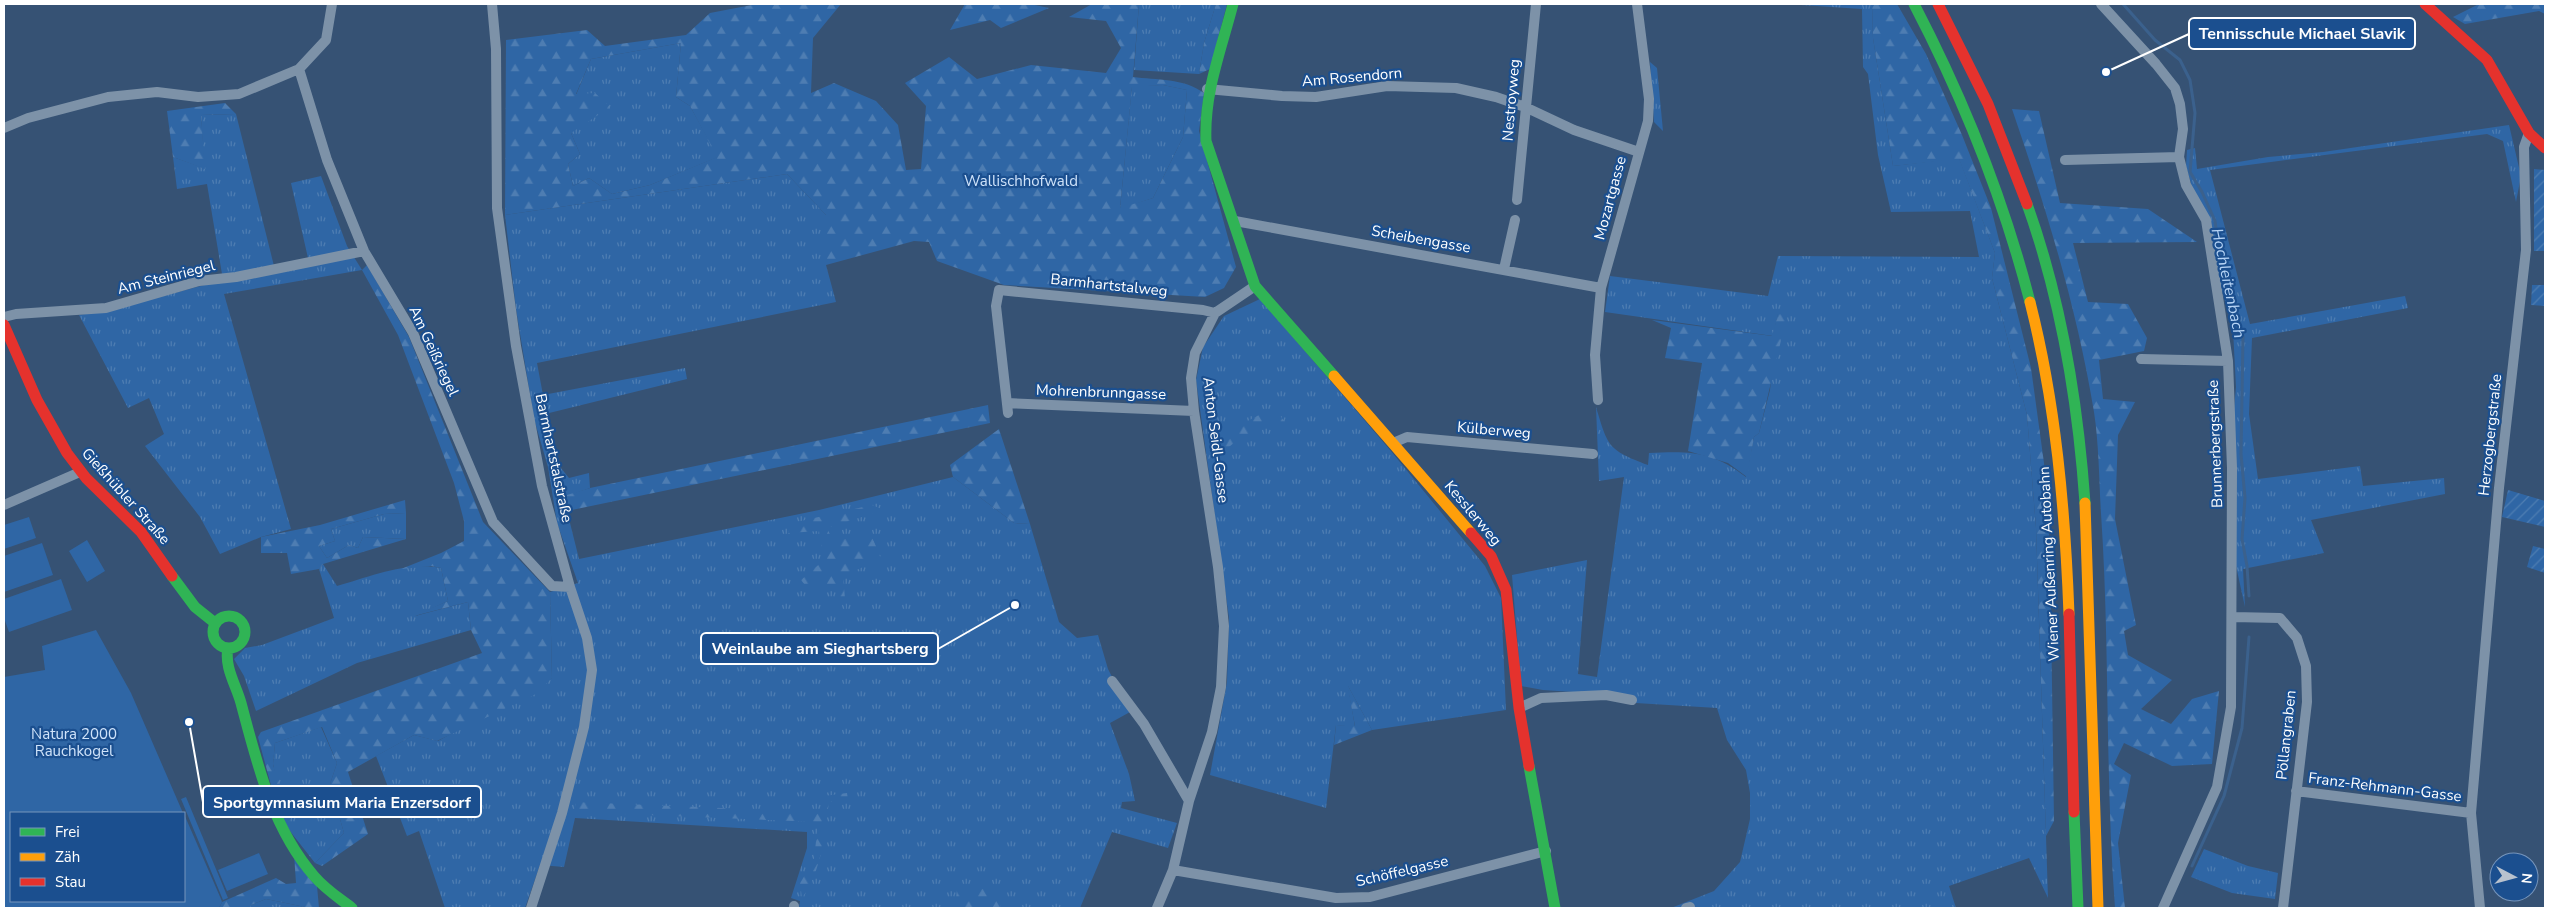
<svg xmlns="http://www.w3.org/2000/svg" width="2549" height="912" viewBox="0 0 2549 912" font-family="'Nunito Sans',sans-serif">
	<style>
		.grass { fill: url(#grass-tufts) }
		.forest { fill: url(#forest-firs); fill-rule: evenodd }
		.park { fill: #2f66a5 }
		.garden { fill: url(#garden-furrows) }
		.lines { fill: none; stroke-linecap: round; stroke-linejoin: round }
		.stream { stroke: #3b618d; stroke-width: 3 }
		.street { stroke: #7d92a8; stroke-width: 10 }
		.fast { stroke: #30b455; stroke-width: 11 }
		.slow { stroke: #ff9f0a; stroke-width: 11 }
		.jam { stroke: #e5322d; stroke-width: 11 }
		.labels { text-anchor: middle; stroke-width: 4.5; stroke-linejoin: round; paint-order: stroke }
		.street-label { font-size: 15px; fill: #fff; stroke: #1b4f8f }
		.park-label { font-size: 15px; fill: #cfe3fa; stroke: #1b4f8f }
		.water-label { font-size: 16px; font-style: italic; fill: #b5d3f5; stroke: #1b4f8f }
		.leader { fill: none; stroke: #fff; stroke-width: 2 }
		.callout-dot { fill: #fff; stroke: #1b4f8f; stroke-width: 2 }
		.callout { fill: #1b4f8f; stroke: #fff; stroke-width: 2 }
		.callout-label { font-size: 16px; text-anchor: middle; font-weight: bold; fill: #fff }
	</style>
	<defs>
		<pattern id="grass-tufts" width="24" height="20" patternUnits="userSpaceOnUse" patternTransform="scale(1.25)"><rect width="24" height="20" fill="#2f66a5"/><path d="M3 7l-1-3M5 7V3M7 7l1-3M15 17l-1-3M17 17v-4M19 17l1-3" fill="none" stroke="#4e7db2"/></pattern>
		<pattern id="forest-firs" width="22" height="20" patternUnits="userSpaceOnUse" patternTransform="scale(1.25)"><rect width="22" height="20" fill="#2f66a5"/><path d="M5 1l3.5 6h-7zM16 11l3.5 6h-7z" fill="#4e7db2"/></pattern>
		<pattern id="garden-furrows" width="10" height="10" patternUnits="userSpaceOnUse" patternTransform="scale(1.25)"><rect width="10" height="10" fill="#2f66a5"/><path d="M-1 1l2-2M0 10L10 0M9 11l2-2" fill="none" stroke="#4e7db2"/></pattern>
	</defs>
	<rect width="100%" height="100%" fill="#365274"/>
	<!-- grass -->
	<path class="grass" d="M1139 4H1216L1204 43 1199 74 1134 70Z
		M1786 4H1872L1873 38 1893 166 1959 158 1995 253 1992 278 2027 415 2036 528 2048 898 2029 858 1949 886 1956 908H1671L1714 891 1740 862 1750 819V793L1746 770 1727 740 1717 708 1636 703 1634 696 1543 690 1521 686 1512 575 1587 560 1578 674 1597 677 1624 477 1599 481 1596 407C1608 447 1608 450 1648 465L1649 453C1691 451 1712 451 1746 477L1754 437 1759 433 1770 390 1778 314 1773 336 1605 312 1610 276 1768 296 1778 256 1979 257 1970 211 1891 212 1878 155 1868 74 1863 67 1862 9Z
		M681 43 676 97 690 106 718 157 650 185 612 194 589 178 573 186 568 164 580 154 571 133 576 95 591 59Z
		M1650 62 1657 68 1663 131 1654 122Z
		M1163 85 1187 90 1183 137 1153 198 1120 209 1132 86Z
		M236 114 274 266 308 258 291 183 321 176 347 246 362 270 224 294 291 529 261 537 220 554 200 517 145 446 164 434 149 398 128 408 79 315 111 310 223 280 207 184 177 189 173 157 204 168 201 115Z
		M2509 125 2521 176 2516 202 2503 141 2487 134 2210 170 2250 324 2405 296 2408 308 2252 338 2249 414 2258 479 2360 466 2363 486 2444 478 2445 494 2311 520 2324 553 2243 569 2245 607 2236 566 2233 420 2236 387 2233 329 2186 166 2187 150 2195 148 2197 169 2268 157 2323 152Z
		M787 174 826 215V265L836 302 537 363 543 395 685 368 687 379 541 415 556 462 569 478 589 473 590 488 567 496V511L579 559 819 510 953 477 1014 523 1030 524 1059 622 1077 638 1098 635 1108 669 1130 712 1110 723 1129 774 1135 801 1122 802 1121 808 1177 823 1168 848 1112 832 1080 908H799L800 901 791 898 807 848V832L575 818 564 867 540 865 525 908H445L419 831 407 836 376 756 414 735 438 741 552 678 550 592 578 583 557 523 548 467 534 419 516 309 505 215Z
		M1260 299 1390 450 1485 566 1501 598 1506 710 1372 730 1348 686 1355 727 1336 725 1326 808 1210 775 1227 682 1229 618 1196 380 1203 347 1224 316Z
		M406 513V539L363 537 358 548 349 545 327 558 319 546 335 541 331 529 384 514Z
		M323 564 337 586C369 577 408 561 441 568L448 601 415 616 468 602 471 630 357 663 256 711 244 676 234 659 245 648 262 645 334 618 319 569Z
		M321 727 337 763 330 784 344 833 315 863 286 826 273 764 275 743Z
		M2204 849 2248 866 2278 873 2275 899 2232 893 2191 877Z
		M266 899 310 908H251V905Z"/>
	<!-- forest -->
	<path class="forest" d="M757 4H841L813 38 811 93 834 83 876 101 898 125 906 170 921 169 926 106 905 83 949 57 977 79 1031 65 1106 73 1121 48 1106 21 1069 17 1092 4H1139L1133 77C1156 80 1184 78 1204 93L1199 131 1236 267 1224 288 1205 297 1004 285 937 261 929 242 914 241 826 265V215L787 174 505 215 506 40 587 30 605 46 686 35 710 13ZM681 43 676 97 690 106 717 157 650 185 612 194 589 178 573 186 568 164 580 154 571 133 610 107 595 93 576 94 591 59ZM1163 85 1187 90 1183 137 1153 198 1120 208 1132 87Z
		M965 4H1030L1049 8 1001 28 990 20 950 30Z
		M1216 4H1227L1210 69 1199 74 1204 43Z
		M1872 4H1897L1926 54 1962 135 1991 208 2031 368 2044 463 2050 548 2054 821 2046 836 2036 528 2027 415 1992 278 1995 253 1959 159 1893 166 1873 38Z
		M2479 4H2545V14L2539 11 2465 24 2453 17Z
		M225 103 236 114 201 115 205 169 173 157 167 111Z
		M2012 109 2039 111 2060 203 2148 209 2197 242 2073 243 2088 302 2128 304 2147 338 2144 351 2099 360 2103 399 2135 402 2118 435 2115 519 2136 625 2124 631 2128 655 2172 680 2141 709 2171 724 2192 699 2219 691 2212 764 2172 766 2124 743 2114 764 2131 775 2118 843 2125 908H2115C2105 777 2110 645 2101 513 2099 480 2099 445 2094 412 2077 308 2046 208 2012 109Z
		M367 265 409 337 483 522 550 592 552 678 536 694 437 741 414 735 348 772 368 834 322 866 315 863 344 833 330 784 337 763 322 727 275 743 273 765 291 818 286 826 272 789 258 737 261 732 482 653 471 630 468 602 410 617 448 601 441 568 431 566 401 569 441 553 464 541V521L454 483 398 335 362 270Z
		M1778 314 1787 315 1759 433 1754 437 1747 477 1728 463 1688 451 1702 363 1665 358 1671 328 1652 320 1772 336Z
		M988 405 990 423 567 511V495L590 488Z
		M1279 414 1289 428 1290 441 1276 423C1253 429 1228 443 1215 463L1212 455 1215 438 1259 415Z
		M999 429 1030 524 1014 523 953 477 950 465Z
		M405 500 406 513 384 514 331 529 335 541 319 546 327 558 349 545 358 548 363 537 406 539 323 564 319 569 291 574 287 553H261V537L320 525Z
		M872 505 884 510 827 528 833 541 871 534 881 559 843 576 846 610 832 584 809 590 801 580 824 560 819 531 788 533 792 523Z
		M1347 684 1372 730 1334 745 1336 725 1355 726Z
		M847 793 848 800 829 802C824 836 822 870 802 898L800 883 814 860 818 822 574 812 576 802 820 812 824 796Z
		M294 854 317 886 319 908H310L266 899 251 905V908H219L222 902 276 878 286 884 296 883Z
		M1005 888 1000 908H955L957 889Z"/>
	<!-- park -->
	<path class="park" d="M29 517 36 538 4 549V525Z
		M87 540 105 571 87 582 69 551Z
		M42 543 53 575 4 592V556Z
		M61 579 72 610 9 632 4 618V599Z
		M96 630 131 693 183 813H11V901H184V814L221 899 222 902 219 908H4V677L45 670 42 646Z
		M186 797 228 898 223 900 181 799Z
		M259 853 268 874 227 891 218 870Z"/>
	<!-- garden -->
	<path class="garden" d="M2534 169 2545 170V251H2534Z
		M2532 285H2545V306L2531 305Z
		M2508 490 2545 501V527L2502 517Z
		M2533 546 2545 549V573L2527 567Z"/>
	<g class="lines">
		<!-- stream -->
		<path class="stream" d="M2123 4 2155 40 2180 60 2190 80 2195 113 2190 172 2202 192 2215 221 2220 259 2243 336 2241 454 2245 498 2242 539 2247 566 2249 596
			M2192 866 2224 796 2242 728 2249 637"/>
		<!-- street -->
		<path class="street" d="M492 4 496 49 497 208 516 346 542 486 570 587 587 638 592 670 584 727 562 813 531 908
			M2101 4 2156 64 2175 88 2180 104 2183 129 2179 157 2186 185 2206 220 2228 361 2232 468 2231 707 2217 787 2163 908
			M299 69 327 160 364 251 413 333 493 522 552 586 570 587
			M1207 89 1282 96 1316 97 1387 86 1456 88 1496 97 1525 107 1574 130 1639 152
			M4 128 28 118 108 97 157 92 198 97 239 94 299 69 326 40 332 4
			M2065 160 2179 157
			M1517 200 1536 4
			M1235 221 1601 288
			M1504 269 1515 220
			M4 317 16 314 106 308 199 281 236 277 364 251
			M2141 359 2228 361
			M1598 400 1595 355 1601 288 1648 121 1649 99 1637 4
			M1007 403 1194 411
			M1008 413 996 306 999 290 1203 310 1215 313
			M1393 443 1407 437 1593 454
			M4 505 80 472
			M2233 617 2280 618 2297 638 2306 666 2307 702 2283 908
			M1112 681 1144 724 1189 801
			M1519 708 1541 698 1606 695 1632 700
			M2296 791 2471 813
			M1173 870 1336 898 1370 897 1546 851
			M794 906V908
			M1157 908 1173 870 1189 801 1212 732 1221 687 1224 626 1218 567 1194 411 1191 378 1195 353 1215 313 1255 286
			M1686 908 1690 907
			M2480 908 2471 813 2499 488 2526 250 2524 147 2529 133"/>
		<!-- fast -->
		<path class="fast" d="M1233 4C1221 51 1204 92 1206 141L1255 286 1334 376
			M1914 4C1964 100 2003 197 2030 302
			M2027 204C2061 299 2078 402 2085 503
			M172 576 195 607 215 623
			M213 632a16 16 0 1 1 32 0a16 16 0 1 1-32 0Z
			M228 648C224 667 236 685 241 703 257 763 272 828 314 876 325 889 339 898 352 908
			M1529 766 1555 908
			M2074 812 2078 908"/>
		<!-- slow -->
		<path class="slow" d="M2030 302C2056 404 2065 509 2069 614
			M1334 376 1471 533
			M2085 503 2098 908"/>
		<!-- jam -->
		<path class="jam" d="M1938 4 1988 104 2027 204
			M2425 4 2487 60 2529 133 2545 148
			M4 325 37 400 67 453 86 478 141 532 172 576
			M1471 533 1491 556 1506 590 1519 708 1529 766
			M2069 614 2074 812"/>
	</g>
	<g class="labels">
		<!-- street labels -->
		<g class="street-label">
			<text transform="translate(1352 77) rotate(-5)" y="5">Am Rosendorn</text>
			<text transform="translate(1511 100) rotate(-85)" y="5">Nestroyweg</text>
			<text transform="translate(1610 198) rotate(-75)" y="5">Mozartgasse</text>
			<text transform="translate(1421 239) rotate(10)" y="5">Scheibengasse</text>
			<text transform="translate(166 277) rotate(-14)" y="5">Am Steinriegel</text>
			<text transform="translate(1109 285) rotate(6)" y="5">Barmhartstalweg</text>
			<text transform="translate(434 351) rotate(65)" y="5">Am Geißriegel</text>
			<text transform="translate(1101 392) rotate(2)" y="5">Mohrenbrunngasse</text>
			<text transform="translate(1494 430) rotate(5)" y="5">Külberweg</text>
			<text transform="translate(2490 435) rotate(-84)" y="5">Herzogbergstraße</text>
			<text transform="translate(1216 440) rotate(83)" y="5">Anton Seidl-Gasse</text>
			<text transform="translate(2215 444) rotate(-92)" y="5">Brunnerbergstraße</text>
			<text transform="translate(554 458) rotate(78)" y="5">Barmhartstalstraße</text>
			<text transform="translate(126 496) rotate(48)" y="5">Gießhübler Straße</text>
			<text transform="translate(1473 513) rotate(50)" y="5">Kesslerweg</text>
			<text transform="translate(2049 564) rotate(-93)" y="5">Wiener Außenring Autobahn</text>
			<text transform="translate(2286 735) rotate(-84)" y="5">Pöllangraben</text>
			<text transform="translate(2385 787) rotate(7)" y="5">Franz-Rehmann-Gasse</text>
			<text transform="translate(1402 871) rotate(-13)" y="5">Schöffelgasse</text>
		</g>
		<!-- park labels -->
		<g class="park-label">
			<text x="1021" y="186">Wallischhofwald</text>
			<text x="74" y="739">Natura 2000<tspan x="74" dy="17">Rauchkogel</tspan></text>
		</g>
		<!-- water labels -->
		<g class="water-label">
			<text transform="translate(2229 283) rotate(78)" y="6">Hochleitenbach</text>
		</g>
	</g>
	<!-- callouts -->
	<path class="leader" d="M2106 72L2189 34M1015 605L938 649M189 722L203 802"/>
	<g class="callout-dot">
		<circle cx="2106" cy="72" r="5"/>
		<circle cx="1015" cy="605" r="5"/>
		<circle cx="189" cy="722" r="5"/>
	</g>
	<g class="callout">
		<rect x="2189" y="18" width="226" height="31" rx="5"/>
		<rect x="701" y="633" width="237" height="31" rx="5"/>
		<rect x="203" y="786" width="278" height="31" rx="5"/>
	</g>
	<g class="callout-label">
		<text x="2302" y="39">Tennisschule Michael Slavik</text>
		<text x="820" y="654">Weinlaube am Sieghartsberg</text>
		<text x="342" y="808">Sportgymnasium Maria Enzersdorf</text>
	</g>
	<!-- border -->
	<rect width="2549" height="912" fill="none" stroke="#ffffff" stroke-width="10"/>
	<!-- legend -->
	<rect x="10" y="812" width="175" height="90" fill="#1b4f8f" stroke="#7695bc"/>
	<rect x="20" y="828" width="25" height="8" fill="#30b455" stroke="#7695bc"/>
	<text x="55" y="837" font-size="15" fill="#ffffff">Frei</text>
	<rect x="20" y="853" width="25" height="8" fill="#ff9f0a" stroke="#7695bc"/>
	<text x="55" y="862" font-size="15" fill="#ffffff">Zäh</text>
	<rect x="20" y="878" width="25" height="8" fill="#e5322d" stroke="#7695bc"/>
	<text x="55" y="887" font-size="15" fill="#ffffff">Stau</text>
	<!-- north arrow -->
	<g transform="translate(2514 877) rotate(96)"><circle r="24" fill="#1b4f8f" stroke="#7695bc"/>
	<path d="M0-4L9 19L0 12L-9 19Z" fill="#b9c2ce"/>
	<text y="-8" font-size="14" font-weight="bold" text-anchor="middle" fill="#ffffff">N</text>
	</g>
</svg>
